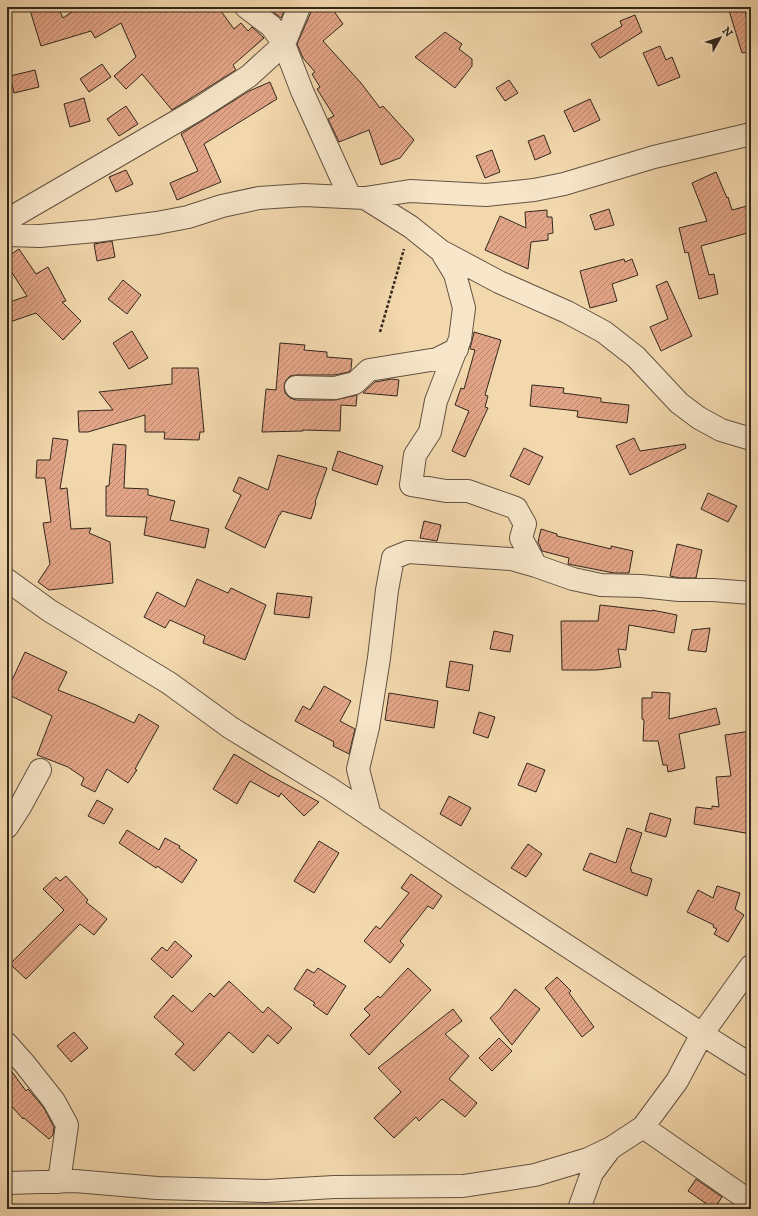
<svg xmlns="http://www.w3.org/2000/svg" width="758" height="1216" viewBox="0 0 758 1216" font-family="'IM FELL DW Pica',serif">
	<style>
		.building { fill: url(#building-hatch); stroke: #32271d }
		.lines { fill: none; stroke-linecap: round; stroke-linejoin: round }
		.minor-casing { stroke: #625341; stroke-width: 24 }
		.path { stroke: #32271d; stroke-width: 2.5; stroke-dasharray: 3 2; stroke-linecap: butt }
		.minor { stroke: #f7e6ca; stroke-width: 22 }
	</style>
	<defs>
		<pattern id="building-hatch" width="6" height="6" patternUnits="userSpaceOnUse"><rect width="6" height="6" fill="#e3a587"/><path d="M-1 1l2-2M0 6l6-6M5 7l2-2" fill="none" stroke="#b9866e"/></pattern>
	</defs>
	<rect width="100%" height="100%" fill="#f3d8ad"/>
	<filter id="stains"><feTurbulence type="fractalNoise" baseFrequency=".005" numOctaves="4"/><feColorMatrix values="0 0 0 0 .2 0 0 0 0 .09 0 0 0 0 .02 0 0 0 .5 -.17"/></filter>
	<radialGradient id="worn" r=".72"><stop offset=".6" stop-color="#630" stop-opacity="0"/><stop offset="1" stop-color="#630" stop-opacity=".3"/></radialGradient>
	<!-- building -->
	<path class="building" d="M29 7H58L63 18 79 7H218L234 29 241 23 248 31 252 27 264 38 233 65 236 70 172 110 142 74 126 89 114 76 136 57 121 23 95 38 91 31 41 46Z
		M270 7H286L281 18 268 8Z
		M311 7H331L343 24 323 41 361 83 380 108 383 106 414 140 400 158 381 165 369 130 339 142 328 119 334 116 317 89 320 87 312 74 315 72 303 58 297 44 311 12Z
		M728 7H744L751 35V51L742 53Z
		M635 15 642 32 600 58 591 44 622 26 620 21Z
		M445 32 462 44 459 49 472 59V66L455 88 415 57Z
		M660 46 666 60 672 57 680 77 658 86 643 53Z
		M102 64 111 77 89 92 80 79Z
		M35 70 39 87 14 93 10 76Z
		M509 80 518 93 505 101 496 88Z
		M270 82 277 99 204 144 221 182 177 200 170 183 198 171 181 134 249 91Z
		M84 98 90 121 70 127 64 104Z
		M590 99 600 120 574 132 564 111Z
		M126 106 138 124 119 136 107 119Z
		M544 135 551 153 535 160 528 141Z
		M492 150 500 172 485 178 476 156Z
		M126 170 133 184 116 192 109 177Z
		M716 172 727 198 728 197 732 210 751 205V232L701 246 709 275 714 274 718 294 699 299 688 252 685 253 679 228 707 221 692 183Z
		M609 209 614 225 595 230 590 215Z
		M547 210V217H552L553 233 548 234V240L531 242 528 269 485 250 500 216 526 228 525 212Z
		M112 241 115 257 97 261 94 244Z
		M19 249 36 274 48 267 66 301 62 302 81 321 63 340 36 313 7 323V303L27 296 7 265V257Z
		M624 259 625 262 632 259 638 275 612 284 617 301 590 308 580 271Z
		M123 280 141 295 127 314 108 299Z
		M667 281 692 336 661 351 650 327 668 319 656 286Z
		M132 331 148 358 129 369 113 343Z
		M474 332 501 340 485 395 488 396 485 407 488 408 465 457 452 451 469 411 455 405 461 388 464 389 475 350 470 349Z
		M280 343 305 345 304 350 327 352V357L352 359 351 369 349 372 334 375H296L290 376 286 380 284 386 285 393 290 398 296 400H335L357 395 356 406 341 405 340 431 303 430V431L262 432 266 389 276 390Z
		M172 368H198L204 432H200L199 440 164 439 165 432H145V415L88 432H79L78 411 113 410 99 392 172 384Z
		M392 379 399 380 397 396 363 393 375 382Z
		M532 385 564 388 563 393 601 398V402L629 405 627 423 577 417 578 411 530 406Z
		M53 438 68 440 60 489 67 488 71 529 91 528 89 533 110 542 113 583 49 590 38 582 50 564 43 523 51 522 45 478H36L37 460H50Z
		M634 438 640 451 685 444 686 448 630 475 616 446Z
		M113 444 126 445 124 488 148 489V495L175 501 170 520 209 529 205 548 144 535 147 517 106 516V486H109Z
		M524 448 543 457 529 485 510 476Z
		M338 451 383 466 377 485 332 470Z
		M278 455 327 468 315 502 316 503 311 519 282 511 280 515H279L265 548 225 528 241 495 233 491 239 477 268 490Z
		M708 493 737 506 728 522 701 509Z
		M424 521 441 525 437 541 420 538Z
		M541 529 557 534V536L611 549V546L633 551 629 573H614L568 564 569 558 542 551 538 542Z
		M677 544 702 550 696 578H680L670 576Z
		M197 579 228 593 231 588 266 605 245 660 203 643 205 636 170 620 165 628 144 617 157 592 185 607Z
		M277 593 312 597 309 618 274 614Z
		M600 605 652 611V610L677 615 674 633 629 625 626 650 618 649 621 667 597 670H562L561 621H598Z
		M710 628 706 652 688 650 692 630Z
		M494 631 513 635 510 652 490 649Z
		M25 652 67 672 58 690 96 705 134 723 139 714 159 726 135 769 137 770 128 783 107 769 95 792 81 785 84 778 68 767 37 755 52 716 7 694V691Z
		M450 661 473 665 469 691 446 687Z
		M324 686 351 701 340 721 355 729 349 754 333 746 334 742 295 721 303 706 310 710Z
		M652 692 670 693 669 719 716 708 720 724 679 734 685 768 668 772 667 765H663L658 741H643L644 720 642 719V698H652Z
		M389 693 438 701 434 728 385 720Z
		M479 712 495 717 488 738 473 733Z
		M751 731V834L694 824 696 807 712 809V806L719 807 716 777 731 776 725 735Z
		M234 754 269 775 319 802 304 816 281 793 279 797 250 781 237 804 213 789Z
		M527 763 545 770 536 792 518 785Z
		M449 796 471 808 461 826 440 814Z
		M97 800 113 809 104 824 88 816Z
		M650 813 671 819 666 837 645 831Z
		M627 828 642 833 630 869 632 870 631 872 652 879 647 896 583 870 590 853 616 863Z
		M127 830 159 850 165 838 180 846 179 848 197 860 182 883 157 866 156 868 119 843Z
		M319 841 339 853 314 893 294 881Z
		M528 844 542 854 526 877 511 868Z
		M411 874 442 896 433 909 428 906 400 941 404 945 390 963 364 941 376 926 380 929 409 893 401 888Z
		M66 876 88 900 86 902 107 919 94 935 80 924 26 979 10 964 64 910 43 889 56 877 60 881Z
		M717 886 740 893 735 909 744 915 728 942 714 934 717 929 713 927 714 925 687 912 698 890 713 898Z
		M175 941 192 956 172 978 151 959 162 947 167 951Z
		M318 968 346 986 327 1015 313 1005 315 1003 294 989 307 969 314 973Z
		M408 968 431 990 369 1055 350 1035 370 1015 364 1009 378 996 380 998Z
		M557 977 571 991 569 993 594 1027 582 1037 545 988Z
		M229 981 263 1013 268 1007 292 1028 278 1044 268 1035 253 1053 229 1032 194 1071 175 1054 184 1044 154 1017 173 995 192 1012 210 993 214 997Z
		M515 989 540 1009 512 1045 490 1018 499 1010Z
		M453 1009 462 1021 445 1034 469 1056 449 1079 477 1103 465 1117 442 1099 419 1121 416 1117 394 1138 374 1118 401 1092 378 1068Z
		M74 1032 88 1048 71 1062 57 1046Z
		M499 1038 512 1051 492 1071 479 1058Z
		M7 1065 26 1091 28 1089 44 1108 54 1127 53 1135 49 1139 24 1118 23 1119 7 1101Z
		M696 1179 722 1197 714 1209 688 1191Z"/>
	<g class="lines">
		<!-- minor casing -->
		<g class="minor-casing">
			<path id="minor" d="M246 7 271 26 284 44 302 91 350 197
				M365 198 410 191 486 195 534 190 564 184 654 157 751 134
				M7 220 198 109 249 76 284 44 299 7
				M7 235 40 236 95 231 157 223 188 217 222 206 259 198 304 195 365 198 411 227 441 251 499 282 567 312 604 332 636 357 679 403 699 418 721 430 751 439
				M441 251 455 274 464 308 460 339 436 401 430 432 415 455 411 485 446 491H468L516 508 525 524 521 538 536 566 573 579 601 585 641 586 679 590H713L751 593
				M296 387 335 388 355 383 369 370 437 359 457 349
				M7 580 50 611 169 683 231 728 329 788 463 878 702 1034 751 1065
				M370 816 358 769 368 727 379 658 387 590 393 558 408 552 511 559 536 566
				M7 827 20 807 40 770
				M7 1044 24 1063 54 1101 67 1125 59 1182
				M643 1127 751 1202
				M7 1183 75 1181 157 1188 266 1191 334 1187 463 1186 535 1175 588 1159 611 1148 643 1127 677 1081 702 1034 751 966
				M579 1209 592 1173 610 1149"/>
		</g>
		<!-- path -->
		<path class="path" d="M380 332 404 249"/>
		<!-- minor -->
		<use href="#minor" class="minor"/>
	</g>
	<!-- margin -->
	<rect width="758" height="1216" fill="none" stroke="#f3d8ad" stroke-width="24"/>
	<rect x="8" y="8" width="742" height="1200" fill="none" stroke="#32271d" stroke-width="2"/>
	<rect x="12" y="12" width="734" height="1192" fill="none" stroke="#32271d"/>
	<!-- north arrow -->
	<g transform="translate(720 38) rotate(51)" stroke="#f7e6ca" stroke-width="3" paint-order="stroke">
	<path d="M0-3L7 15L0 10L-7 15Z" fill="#32271d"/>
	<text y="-6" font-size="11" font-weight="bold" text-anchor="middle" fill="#32271d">N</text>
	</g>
	<rect width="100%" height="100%" filter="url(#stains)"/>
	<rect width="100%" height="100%" fill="url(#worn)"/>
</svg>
